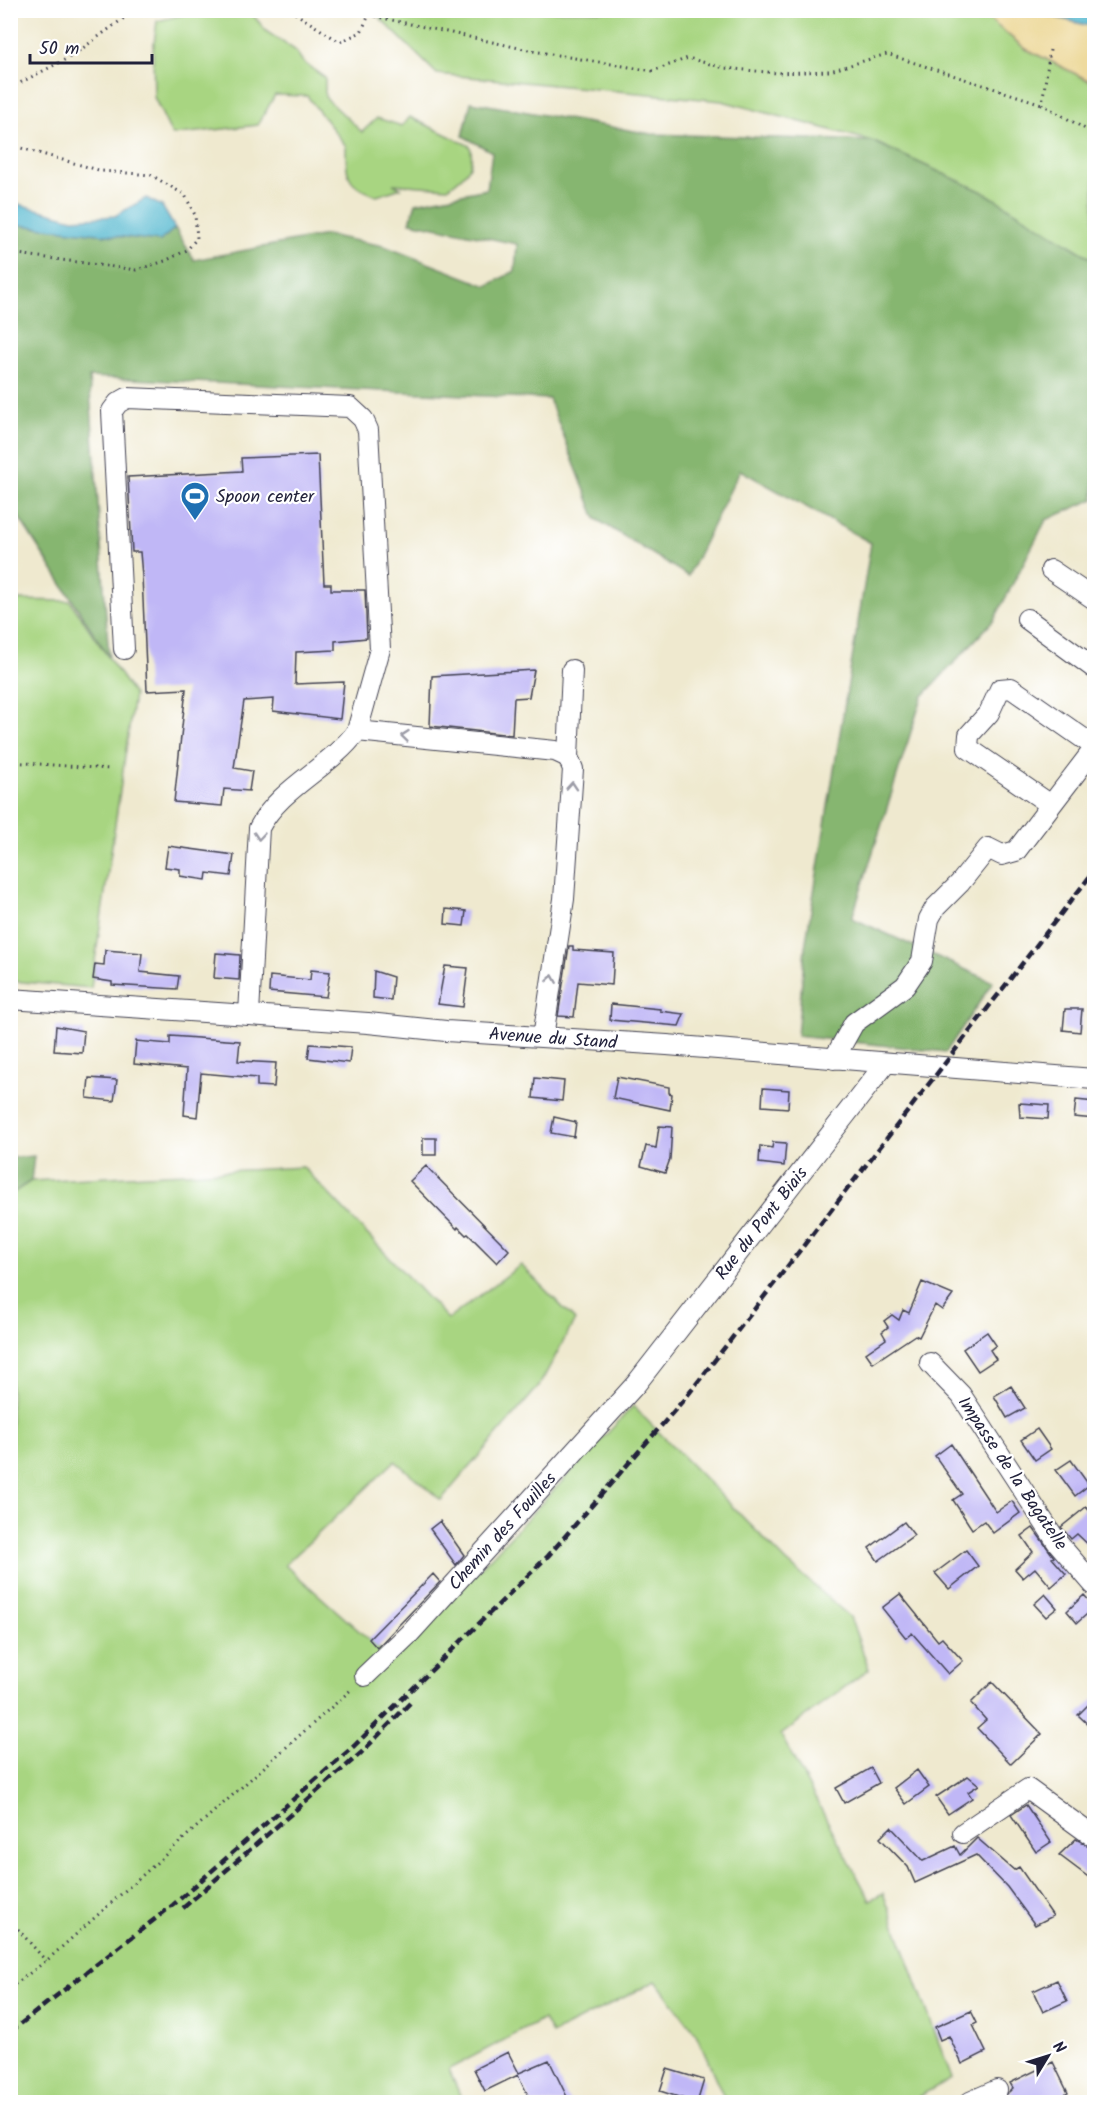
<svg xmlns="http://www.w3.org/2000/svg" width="1105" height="2113" viewBox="0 0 1105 2113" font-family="Kalam,sans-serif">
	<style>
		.green { fill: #a8d581; stroke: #657c5e; stroke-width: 1.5 }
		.forest { fill: #86b66f; stroke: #546c55; stroke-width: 1.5 }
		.sand { fill: #eeda9e; stroke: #887e6c; stroke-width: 1.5 }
		.water { fill: #4eb5cd; stroke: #386c84; stroke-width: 1.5 }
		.building { fill: #c0b7f6 }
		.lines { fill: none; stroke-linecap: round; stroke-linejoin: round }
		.minor-casing { stroke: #414051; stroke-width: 22 }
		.path { stroke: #414051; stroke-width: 3; stroke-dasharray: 1.5 4.5; stroke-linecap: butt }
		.minor { stroke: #fff; stroke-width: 20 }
		.rail { stroke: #22223b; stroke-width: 4.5; stroke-dasharray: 9 4.5; stroke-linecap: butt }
		.oneway { stroke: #9c9ca7 }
		.labels { text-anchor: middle; stroke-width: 4.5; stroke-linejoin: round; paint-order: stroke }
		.poi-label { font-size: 18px; fill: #22223b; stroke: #fff; text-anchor: start }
		.street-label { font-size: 18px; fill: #22223b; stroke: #fff }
	</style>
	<rect width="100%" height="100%" fill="#fff"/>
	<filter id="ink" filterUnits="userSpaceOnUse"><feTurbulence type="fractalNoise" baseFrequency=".0167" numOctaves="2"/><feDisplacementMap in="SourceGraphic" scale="12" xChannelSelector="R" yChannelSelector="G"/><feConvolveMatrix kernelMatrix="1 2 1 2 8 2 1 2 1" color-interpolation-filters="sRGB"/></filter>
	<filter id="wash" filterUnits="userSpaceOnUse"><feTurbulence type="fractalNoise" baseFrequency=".008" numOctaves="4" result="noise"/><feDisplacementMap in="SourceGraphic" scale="24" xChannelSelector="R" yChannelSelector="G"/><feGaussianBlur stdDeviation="1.35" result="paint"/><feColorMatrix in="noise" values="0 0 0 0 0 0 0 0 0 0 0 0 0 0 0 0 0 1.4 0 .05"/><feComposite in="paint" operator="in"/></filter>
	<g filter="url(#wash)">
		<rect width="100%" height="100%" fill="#efe9cf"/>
		<!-- green -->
		<path class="green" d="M203 10 239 11 253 15 267 32 295 50 303 62 325 78V97L362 132 377 118 402 126 410 117 470 146C476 168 464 176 448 188L393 184 401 188 377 196C347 184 346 178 346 146L307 96 275 95 258 125 172 135 154 97 153 51 157 21Z
			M373 11H979L1026 49 1094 83V260L985 193 872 141 722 101 437 74Z
			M11 600 70 601 134 695 91 988 11 981Z
			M303 1167 448 1319 521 1265 575 1320 539 1386 441 1500 395 1461 285 1565 393 1661 633 1406 786 1561 850 1617 869 1669 781 1735 870 1900 883 1893 952 2078 909 2102H726L696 2034 656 1981 552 2034 544 2019 449 2069 462 2100 456 2102H11V1194L31 1181Z"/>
		<!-- forest -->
		<path class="forest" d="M471 102 651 134 872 141 985 193 1094 260V499L1046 520 994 620 922 697 852 918 993 982 946 1052 797 1036 805 947 871 543 740 470 688 576 596 519 549 399 89 377 109 657 11 505V224L160 241 175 228 194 260 326 235 384 246 487 286 515 271 517 244 410 222 416 203 487 189 492 152 463 136Z
			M34 1156 31 1181 11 1194V1158Z"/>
		<!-- sand -->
		<path class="sand" d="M979 11H1031L1094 27V83L1026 49Z"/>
		<!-- water -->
		<path class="water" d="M1031 11H1094V27Z
			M146 198 162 206 175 228 160 241 11 224V202L73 219 115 216Z"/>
		<g id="blocks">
			<!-- building -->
			<path class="building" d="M318 455 324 584H331V590H365L367 638 335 641V650L296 652 295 684 344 682 340 719 273 711 274 699 244 701 234 768 252 771 249 791 224 789 222 806 174 802 186 689 147 691 142 576 140 552H132L128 477 242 471 241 458Z
				M534 670 529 697 514 698 512 735 430 726 432 676Z
				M168 846 234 855 231 876 207 873 206 880 180 876V869L165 867Z
				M446 909 466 911 464 926 445 924Z
				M569 946H573V950L614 953 612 985 578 982 574 1017 558 1016Z
				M105 950 142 953 140 972 179 976 177 989 112 985V982L93 979 95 964 104 965Z
				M216 953 240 955 239 980 214 978Z
				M445 966 468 968 463 1007 438 1004Z
				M311 970 330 972 326 997 269 992 270 976 310 980Z
				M374 971 393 977 391 1000 373 998Z
				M611 1004 660 1009V1011L684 1014 679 1026 610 1020Z
				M1065 1009H1082L1080 1032 1063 1030Z
				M56 1026 84 1031 82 1053 54 1051Z
				M170 1036 240 1041 238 1061 276 1063 274 1087 257 1086V1078L201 1073 197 1117 184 1115 187 1069 134 1064 136 1041 170 1044Z
				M310 1044 351 1047 349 1063 308 1058Z
				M617 1077 669 1087V1093L672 1094 670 1110 613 1098Z
				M89 1078 117 1080 114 1101 87 1098Z
				M535 1078 564 1081 562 1101 533 1098Z
				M763 1088 789 1090 788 1108 762 1106Z
				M1076 1100 1095 1102V1119L1074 1117Z
				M1019 1103 1049 1105 1048 1119 1020 1117Z
				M554 1117 576 1122 574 1137 551 1133Z
				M659 1126 672 1127 670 1159 665 1173 641 1166 646 1146 656 1148Z
				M423 1138H436V1155H423Z
				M773 1142 786 1143 784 1166 759 1163 760 1146 772 1148Z
				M426 1166 509 1250 497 1263 468 1234 466 1235 458 1227 457 1229 410 1181Z
				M922 1282 953 1295 942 1310 935 1305 919 1337 915 1335 873 1363 866 1353 886 1339 882 1332 888 1327 884 1321 892 1315 899 1320 903 1310 909 1313Z
				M987 1332 996 1345 990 1350 996 1359 978 1371 963 1349Z
				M1011 1386 1025 1408 1007 1418 994 1396Z
				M1037 1429 1051 1449 1035 1460 1021 1440Z
				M951 1444 996 1512 1012 1501 1020 1513 993 1533 984 1521 972 1529 953 1500 962 1494 935 1456Z
				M1071 1460 1089 1485 1075 1496 1056 1470Z
				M1086 1507 1095 1517V1551L1077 1534 1071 1539 1061 1527Z
				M440 1521 464 1555 456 1565 430 1529Z
				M904 1522 914 1535 878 1561 869 1548Z
				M1033 1528 1054 1557 1052 1558 1066 1574 1051 1587 1035 1568 1023 1578 1015 1569 1033 1552 1022 1536Z
				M966 1550 978 1566 949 1589 935 1573Z
				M433 1574 440 1582 377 1648 369 1639Z
				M900 1594 938 1641 942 1638 963 1661 948 1674 912 1633 906 1638 882 1608Z
				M1045 1594 1057 1608 1046 1617 1034 1604Z
				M1084 1595 1095 1607 1077 1623 1067 1611Z
				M992 1682 1042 1734 1011 1764 977 1728 986 1720 971 1703Z
				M1095 1698V1731L1078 1715Z
				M871 1768 879 1783 844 1803 836 1788Z
				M917 1770 929 1787 906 1804 894 1788Z
				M968 1776 979 1785 968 1792 972 1798 948 1814 936 1797Z
				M1026 1805 1051 1842 1036 1852 1011 1815Z
				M891 1827 923 1861 955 1846 960 1855 977 1838 1014 1870 1019 1867 1053 1916 1035 1925 1007 1887 976 1855 915 1883 908 1867 880 1838Z
				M1076 1839 1095 1849V1882L1059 1855Z
				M1057 1980 1067 2001 1043 2012 1033 1991Z
				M971 2011 977 2023 973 2025 986 2052 962 2064 949 2036 940 2040 935 2027Z
				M508 2052 519 2073 549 2060 570 2103H532L518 2075 485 2091 474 2069Z
				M1053 2062 1068 2093 1051 2103H998L1013 2088 1010 2083Z
				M667 2069 704 2080 697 2103 660 2091Z"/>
		</g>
	</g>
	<g filter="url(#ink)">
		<use href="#blocks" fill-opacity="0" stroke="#414051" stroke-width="1.5"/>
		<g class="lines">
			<!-- minor casing -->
			<g class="minor-casing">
				<path id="minor" d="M1051 570 1094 599
					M1027 619 1094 668
					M124 649 112 411 118 403 127 398 350 407 363 419 368 430 380 649 357 731
					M568 757 572 670
					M1051 805 968 748 969 735 989 713 1000 689 1011 688 1094 746
					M10 999 368 1023 446 1031 667 1045 1094 1079
					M249 1014 259 828C280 787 330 768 357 731L555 751 568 757 573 769 564 899 543 1037
					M834 1059 854 1023 905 986 922 961 929 919 935 908 960 883 988 848 1002 855 1016 851 1094 749
					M930 1363 961 1395 1057 1542 1094 1585
					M365 1676 409 1634 636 1384 886 1063
					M963 1833 1028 1789 1094 1837
					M970 2102 997 2090"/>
			</g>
			<!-- path -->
			<path class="path" d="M290 10 340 42 361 32 369 15
				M369 15 533 51 653 71 688 58 724 68 777 73 830 71 887 54 1042 104
				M1050 50 1042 104 1094 134
				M10 88 72 56 135 10
				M10 145 102 171 151 175 185 195 195 215 197 238 187 250 165 261 136 270 10 253
				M10 762 110 769
				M10 1920 46 1961
				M10 1988 46 1961 353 1688"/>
			<!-- minor -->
			<use href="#minor" class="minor"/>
			<!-- rail -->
			<path class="rail" d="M183 1908 361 1753 410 1703
				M10 2032 173 1905 354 1746 548 1556 687 1396 1094 871"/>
		</g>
		<!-- one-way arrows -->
		<defs><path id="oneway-chevron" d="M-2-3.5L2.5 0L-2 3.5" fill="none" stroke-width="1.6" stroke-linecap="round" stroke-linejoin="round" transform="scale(1.5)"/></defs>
		<g class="oneway">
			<use href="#oneway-chevron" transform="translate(405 736) rotate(-174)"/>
			<use href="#oneway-chevron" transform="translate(572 786) rotate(-86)"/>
			<use href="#oneway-chevron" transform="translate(259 836) rotate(95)"/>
			<use href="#oneway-chevron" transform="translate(552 979) rotate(-81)"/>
		</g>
	</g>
	<!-- icons -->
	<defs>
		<g id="stadium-pin" transform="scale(1.5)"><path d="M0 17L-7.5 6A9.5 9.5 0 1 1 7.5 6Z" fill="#1f6fb2" stroke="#fff"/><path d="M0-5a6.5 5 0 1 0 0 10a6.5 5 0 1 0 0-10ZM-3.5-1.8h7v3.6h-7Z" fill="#fff"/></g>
	</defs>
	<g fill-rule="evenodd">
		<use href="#stadium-pin" x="195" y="496"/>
	</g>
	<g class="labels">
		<!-- poi labels -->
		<g class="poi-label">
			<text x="216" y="502">Spoon center</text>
		</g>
		<!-- street labels -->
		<g class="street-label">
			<text transform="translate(553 1038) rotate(4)" y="6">Avenue du Stand</text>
			<text transform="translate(761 1223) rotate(-52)" y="6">Rue du Pont Biais</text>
			<text transform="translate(1013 1473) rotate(56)" y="6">Impasse de la Bagatelle</text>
			<text transform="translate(502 1531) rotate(-48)" y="6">Chemin des Fouilles</text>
		</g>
	</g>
	<!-- margin -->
	<rect width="1105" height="2113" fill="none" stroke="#fff" stroke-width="36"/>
	<!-- north arrow -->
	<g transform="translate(1048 2056) rotate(52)" stroke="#ffffff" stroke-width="4.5" paint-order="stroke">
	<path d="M0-4.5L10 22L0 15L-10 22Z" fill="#22223b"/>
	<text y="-9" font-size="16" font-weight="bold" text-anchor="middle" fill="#22223b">N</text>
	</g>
	<!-- scale -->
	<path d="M30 54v9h122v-9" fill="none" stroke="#22223b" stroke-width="3"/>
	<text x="39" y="54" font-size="18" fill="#22223b" stroke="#ffffff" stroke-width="4.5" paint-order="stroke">50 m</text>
</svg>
